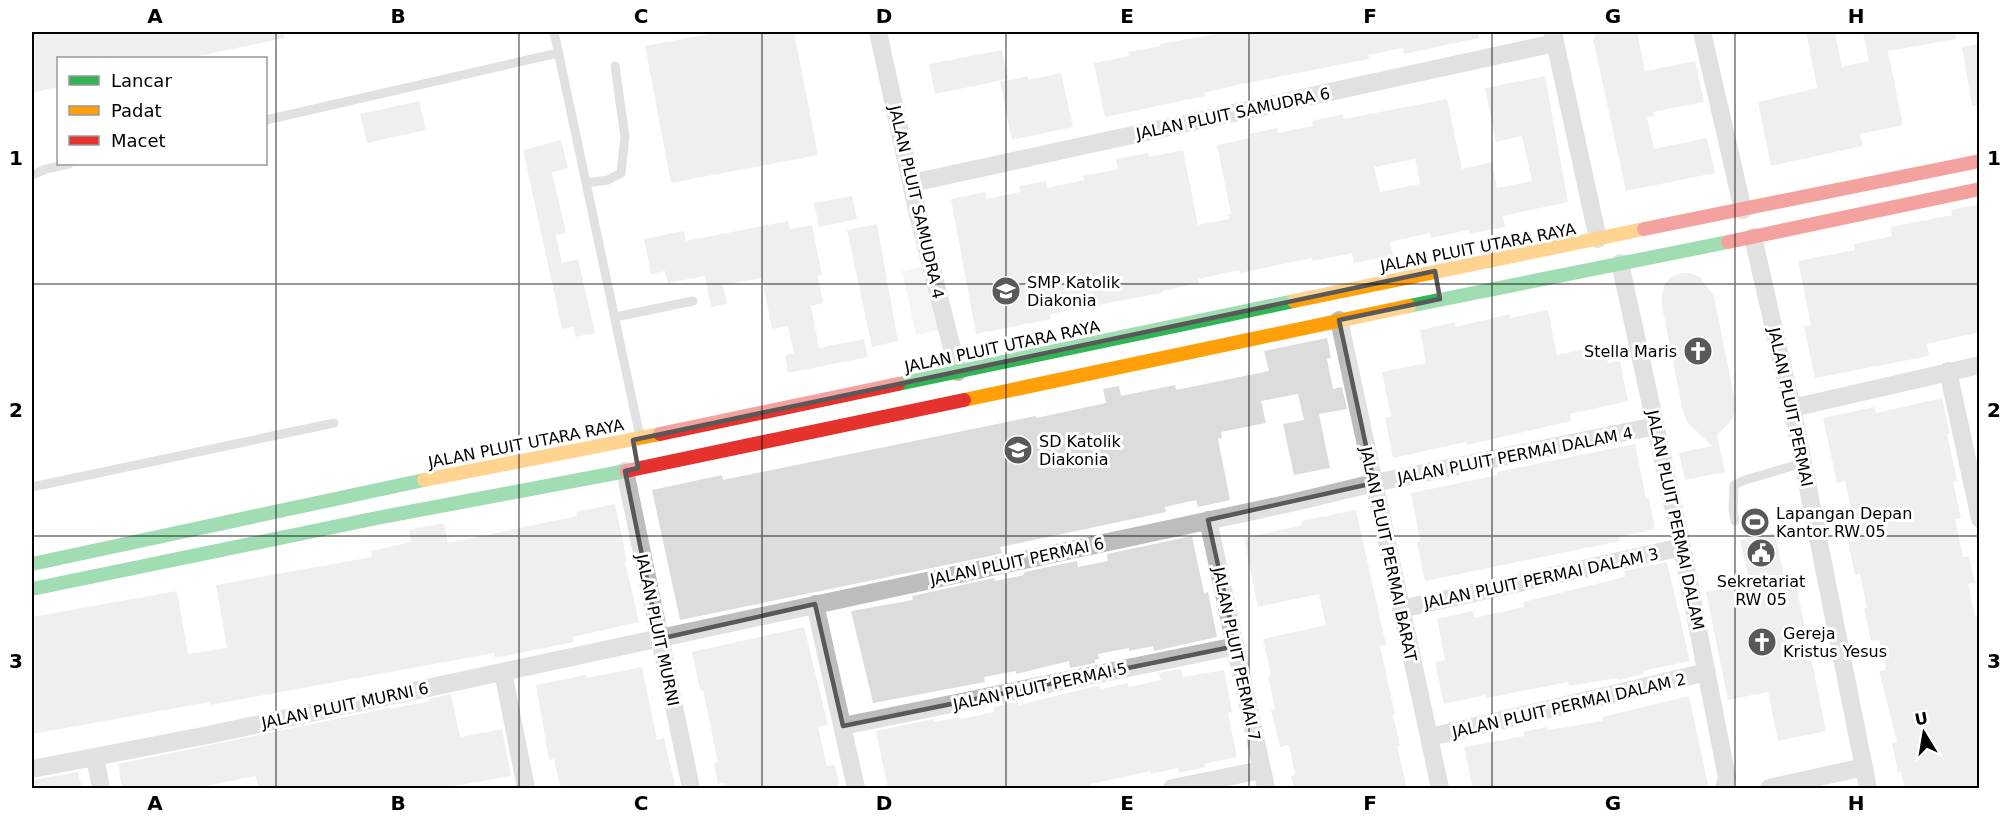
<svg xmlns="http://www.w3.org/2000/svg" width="2011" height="820" viewBox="0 0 2011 820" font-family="'DejaVu Sans',sans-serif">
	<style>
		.green { fill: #e9e9e9 }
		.building { fill: #dcdcdc; fill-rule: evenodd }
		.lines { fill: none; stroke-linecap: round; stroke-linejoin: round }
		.lane { stroke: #bdbdbd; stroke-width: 9 }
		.street { stroke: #bdbdbd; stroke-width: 18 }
		.fast { stroke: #30b455; stroke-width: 14 }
		.slow { stroke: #ff9f0a; stroke-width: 14 }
		.jam { stroke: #e5322d; stroke-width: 14 }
		.marked { fill: none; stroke: #595959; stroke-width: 4.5; stroke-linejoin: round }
		.grid { fill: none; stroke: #000; stroke-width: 1.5; stroke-opacity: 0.55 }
		.labels { text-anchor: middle; stroke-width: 6; stroke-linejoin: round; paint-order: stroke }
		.street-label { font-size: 16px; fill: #000; stroke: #fff }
		.poi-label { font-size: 16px; fill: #000; stroke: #fff; text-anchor: start }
		.neatline { fill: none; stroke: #000; stroke-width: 2 }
		.grid-label { font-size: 20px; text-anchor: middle; font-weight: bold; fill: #000 }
	</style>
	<rect width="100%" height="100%" fill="#fff"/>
	<!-- green -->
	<path class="green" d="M931 265 944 329 916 335 902 271Z
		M1767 511 1771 528 1742 534 1739 516Z"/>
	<!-- building -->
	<path class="building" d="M32 32H284L285 38 189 58H58V87L32 93Z
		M720 32H794L818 155 671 183 645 46Z
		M1227 32H1479V38L1404 54 1403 48 1368 55 1369 59 1237 85 1204 93 1205 96 1105 117 1094 63 1129 56 1128 52 1160 46V44Z
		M1594 32H1637L1645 71 1695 61 1704 102 1653 112 1654 116 1647 117 1654 149 1707 138 1715 173 1626 191 1593 39H1595Z
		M1806 32H1835L1842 67 1869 61 1863 32H1955L1956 39 1888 51 1903 125 1860 134 1863 146 1771 166 1758 102 1817 88Z
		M1980 44V105L1972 106 1962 47Z
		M1002 50 1008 79 935 94 929 64Z
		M1061 73 1073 127 1012 140 1000 82 1028 76V80Z
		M1545 76 1568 202 1503 216 1505 227 1469 234V230L1431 238 1430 233 1390 242 1393 256 1354 263 1352 253 1313 261 1312 258 1240 273V270L1198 279 1199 283 1162 291V293L1050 314 1051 319 976 334 951 199 985 192 986 199 1020 192 1019 186 1046 181 1047 188 1084 180 1083 176 1118 169 1116 159 1148 153 1149 157 1183 150 1198 225 1229 219 1228 214H1231L1217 145 1250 138 1249 134 1277 128 1278 133 1313 126 1312 121 1343 114 1344 119 1447 99 1462 169 1492 162 1497 188 1532 181 1522 136 1496 142 1485 88ZM1415 159 1420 184 1380 192 1374 167Z
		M419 101 426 130 367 143 360 114Z
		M561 140 568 168 552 172 566 233 556 235 562 263 578 259 595 333 575 337 573 327 562 329 523 150Z
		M852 196 857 219 819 227 814 203Z
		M1980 204V332L1927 344 1929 356 1815 378 1804 326 1811 325 1798 261 1855 250 1854 244 1892 236 1890 227 1952 215 1951 210Z
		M788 221 790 229 812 225 822 275 818 276 823 303 811 306 819 348 864 339 868 357 788 373 785 355 794 353 788 326 772 329 762 278 723 285 727 304 711 307 705 276 668 283 665 271 651 274 644 239 684 231 686 241Z
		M877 224 898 341 872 347 847 230Z
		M1681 273H1690L1700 277 1714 296 1734 396 1735 412 1731 421 1717 435 1725 472 1685 480 1679 453 1712 446 1687 422 1683 412 1662 306V294L1665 284 1671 277Z
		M1548 310 1557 355 1604 345 1608 363 1620 361 1628 401 1570 414 1571 421 1541 428 1467 445 1466 442 1393 458 1385 418 1391 417 1382 372 1426 363 1420 330 1455 322 1456 327 1510 314V318Z
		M1327 338 1331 358 1327 359 1333 389 1342 387 1347 409 1319 414 1330 468 1294 475 1283 424 1304 420 1298 394 1261 401 1266 423 1221 432 1222 438 1218 439 1230 500 1198 507 1196 500 1165 507 1166 512 1000 547 1002 553 990 556 680 620 652 490 722 475 723 480 1036 416V418L1106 403 1103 389 1119 386 1121 396 1175 385 1176 390 1269 371 1264 351Z
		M1942 398 1950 434H1947L1957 481 1953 482 1961 518 1955 519 1963 557 1969 556 1975 583 1968 584 1975 616 1980 615V789H1905L1901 772 1898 773 1892 743 1897 742 1879 671 1886 670 1879 640 1871 641 1864 609 1867 608 1860 574 1855 575 1848 542 1858 540 1845 481 1837 483 1823 418 1875 407 1876 413Z
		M1635 444 1646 498H1649L1655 529 1619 537 1620 541 1425 581 1417 542 1420 541 1411 493 1498 475 1497 472Z
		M615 504 627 561H625L639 622 573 637 574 642 495 658 494 653 210 705V702L32 734V617L177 591 188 654 227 648 216 585 372 557 371 551 411 542 409 530 444 523 448 543 577 516 576 512Z
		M1356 510 1386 645 1380 646 1395 714 1393 715 1400 746H1397L1407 789H1294L1291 776 1295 775 1289 745 1280 747 1271 710 1275 709 1268 676 1271 675 1263 639 1326 625 1319 594 1258 607 1244 538 1302 525 1301 521Z
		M1775 533 1784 576 1794 574 1826 731 1778 741 1768 692 1728 700 1706 592 1750 583 1740 540Z
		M1192 536 1204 593 1208 592 1217 637 1154 651 1153 646 1129 651V648L1098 654 1099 659 1095 660V663L1070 668 1069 661 1016 674V671L984 677 985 682 873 703 851 611 913 600 912 596 994 578 995 581 1024 575V572L1077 561 1078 567 1108 561 1107 554Z
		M1667 562 1690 661 1643 671 1644 674 1618 680 1617 678 1569 686 1568 682 1486 698 1485 695 1444 704 1435 662 1445 660 1437 619 1473 611 1474 618 1524 607 1523 602 1625 577 1624 571Z
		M804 627 828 725 818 727 827 766 835 765 840 789H725L724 783 718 784 714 763 718 762 703 690H700L692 652Z
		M642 667 657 740 664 738 676 789H561L554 759 549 760 536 685 585 675 586 678Z
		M1181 669 1183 677 1224 670 1232 712 1228 713 1237 757 1204 764 1205 767 1179 773 1178 768 1151 774V771L1091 784 1092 787 1083 789H888L876 731 933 719 934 722 960 717 961 719 994 712 993 707 1018 702 1019 705 1100 685 1101 689 1128 683 1129 687 1161 680 1159 673Z
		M451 694 460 737 502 729 511 776 437 789H258L256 776 191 789H122L118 764 390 708V709L430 701 429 699Z
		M1689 696 1709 789H1473L1464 747 1524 736 1523 732 1547 727 1548 730 1603 721 1602 717Z
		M78 772 82 789H32V780Z"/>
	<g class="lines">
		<!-- lane -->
		<path class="lane" d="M554 32 640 437
			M266 120 558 53
			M32 175 46 169 69 164
			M586 183 608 180 621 173 625 137 615 66
			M615 317 693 301
			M32 487 334 423
			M1735 521 1733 510 1734 485 1745 480 1803 463"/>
		<!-- street -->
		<path class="street" d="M878 32 917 210 958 372
			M1702 32 1743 210
			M1553 33 1598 239
			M912 183 1555 43
			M1753 237 1792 408 1868 788
			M1620 263 1682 547 1727 778 1724 788
			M1339 320 1440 788
			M1948 371 1980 519
			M1792 408 1980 365
			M625 471 691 788
			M1208 520 1266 788
			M815 604 856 788
			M1401 609 1682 547
			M503 672 526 788
			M843 726 1236 646
			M1430 737 1707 672
			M95 757 101 788
			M32 769 208 735 1295 502 1374 483 1656 426
			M1172 788 1262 770
			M1769 788 1864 767"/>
		<!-- fast -->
		<path class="fast" d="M1409 306 1728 242
			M898 384 1294 301
			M32 564 424 480
			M32 589 377 518 626 471"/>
		<!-- slow -->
		<path class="slow" d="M1294 301 1644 229
			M964 400 1409 306
			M424 480 660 434"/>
		<!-- jam -->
		<path class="jam" d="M1644 229 1980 161
			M1728 242 1980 189
			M660 434 898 384
			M626 471 964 400"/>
	</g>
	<!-- marked area -->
	<path d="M0 0H2011V820H0ZM1435 271 1440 299 1339 320 1374 483 1208 520 1236 646 843 726 815 604 659 639 625 471 638 468 633 440Z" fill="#fff" fill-opacity=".55" fill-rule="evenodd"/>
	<path class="marked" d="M1435 271 1440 299 1339 320 1374 483 1208 520 1236 646 843 726 815 604 659 639 625 471 638 468 633 440Z"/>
	<!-- grid -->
	<path class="grid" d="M276 32V788M519 32V788M762 32V788M1006 32V788M1249 32V788M1492 32V788M1735 32V788M32 284H1980M32 536H1980"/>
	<!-- icons -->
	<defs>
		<g id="school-disc" transform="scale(1.5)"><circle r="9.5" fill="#595959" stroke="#fff"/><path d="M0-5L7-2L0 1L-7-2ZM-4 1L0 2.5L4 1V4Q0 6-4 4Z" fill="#fff"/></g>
		<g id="church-disc" transform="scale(1.5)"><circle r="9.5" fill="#595959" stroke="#fff"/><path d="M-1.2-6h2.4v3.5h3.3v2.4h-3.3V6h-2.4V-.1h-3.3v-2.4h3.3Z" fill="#fff"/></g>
		<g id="stadium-disc" transform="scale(1.5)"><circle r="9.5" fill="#595959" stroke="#fff"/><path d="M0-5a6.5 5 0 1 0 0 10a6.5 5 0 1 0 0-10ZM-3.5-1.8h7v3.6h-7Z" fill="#fff"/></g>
		<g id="civic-disc" transform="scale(1.5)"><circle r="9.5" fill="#595959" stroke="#fff"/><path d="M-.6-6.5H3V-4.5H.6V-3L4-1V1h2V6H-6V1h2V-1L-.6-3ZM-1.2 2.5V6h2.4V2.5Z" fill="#fff"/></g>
	</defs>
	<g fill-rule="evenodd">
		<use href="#school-disc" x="1006" y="291"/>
		<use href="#church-disc" x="1698" y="351"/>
		<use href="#school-disc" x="1018" y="450"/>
		<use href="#stadium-disc" x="1755" y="522"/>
		<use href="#civic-disc" x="1761" y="553"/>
		<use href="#church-disc" x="1762" y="642"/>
	</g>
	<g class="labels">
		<!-- street labels -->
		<g class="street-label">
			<text transform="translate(1233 113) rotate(-12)" y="6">JALAN PLUIT SAMUDRA 6</text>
			<text transform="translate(917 202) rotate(77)" y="6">JALAN PLUIT SAMUDRA 4</text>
			<text transform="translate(1478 247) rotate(-11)" y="6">JALAN PLUIT UTARA RAYA</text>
			<text transform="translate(1002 346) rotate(-12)" y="6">JALAN PLUIT UTARA RAYA</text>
			<text transform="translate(1791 407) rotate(78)" y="6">JALAN PLUIT PERMAI</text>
			<text transform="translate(526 443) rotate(-11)" y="6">JALAN PLUIT UTARA RAYA</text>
			<text transform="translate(1515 455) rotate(-11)" y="6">JALAN PLUIT PERMAI DALAM 4</text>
			<text transform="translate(1676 520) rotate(78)" y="6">JALAN PLUIT PERMAI DALAM</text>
			<text transform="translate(1389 554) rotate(78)" y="6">JALAN PLUIT PERMAI BARAT</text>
			<text transform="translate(1017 561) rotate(-12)" y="6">JALAN PLUIT PERMAI 6</text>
			<text transform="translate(1541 578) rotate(-12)" y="6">JALAN PLUIT PERMAI DALAM 3</text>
			<text transform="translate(658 630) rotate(78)" y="6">JALAN PLUIT MURNI</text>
			<text transform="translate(1237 654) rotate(78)" y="6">JALAN PLUIT PERMAI 7</text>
			<text transform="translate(1040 686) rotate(-12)" y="6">JALAN PLUIT PERMAI 5</text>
			<text transform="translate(345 705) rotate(-12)" y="6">JALAN PLUIT MURNI 6</text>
			<text transform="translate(1569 705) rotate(-13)" y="6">JALAN PLUIT PERMAI DALAM 2</text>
		</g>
		<!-- poi labels -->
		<g class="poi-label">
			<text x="1027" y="288">SMP Katolik<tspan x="1027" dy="18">Diakonia</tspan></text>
			<text x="1677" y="357" text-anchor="end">Stella Maris</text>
			<text x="1039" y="447">SD Katolik<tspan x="1039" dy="18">Diakonia</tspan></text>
			<text x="1776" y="519">Lapangan Depan<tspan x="1776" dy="18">Kantor RW 05</tspan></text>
			<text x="1761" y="587" text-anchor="middle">Sekretariat<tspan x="1761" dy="18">RW 05</tspan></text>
			<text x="1783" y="639">Gereja<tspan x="1783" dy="18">Kristus Yesus</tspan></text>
		</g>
	</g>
	<!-- border -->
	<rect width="2011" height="820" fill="none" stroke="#ffffff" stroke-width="66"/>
	<!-- legend -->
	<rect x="57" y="57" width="210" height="108" fill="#ffffff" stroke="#999999" stroke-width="1.5"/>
	<rect x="69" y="76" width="30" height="9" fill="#30b455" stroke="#999999" stroke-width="1.5"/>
	<text x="111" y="87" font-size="18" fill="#000000">Lancar</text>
	<rect x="69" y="106" width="30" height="9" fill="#ff9f0a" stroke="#999999" stroke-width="1.5"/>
	<text x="111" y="117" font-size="18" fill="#000000">Padat</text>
	<rect x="69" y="136" width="30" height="9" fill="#e5322d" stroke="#999999" stroke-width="1.5"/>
	<text x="111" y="147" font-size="18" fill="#000000">Macet</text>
	<!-- north arrow -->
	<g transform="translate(1924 733) rotate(349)" stroke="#ffffff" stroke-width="4.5" paint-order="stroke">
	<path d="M0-4.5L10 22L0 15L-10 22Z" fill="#000000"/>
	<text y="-9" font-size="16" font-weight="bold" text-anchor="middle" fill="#000000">U</text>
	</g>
	<rect x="33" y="33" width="1945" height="754" class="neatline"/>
	<g class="grid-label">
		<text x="155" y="23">A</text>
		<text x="398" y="23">B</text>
		<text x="641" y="23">C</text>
		<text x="884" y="23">D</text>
		<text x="1127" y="23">E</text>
		<text x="1370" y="23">F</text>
		<text x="1613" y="23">G</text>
		<text x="1856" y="23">H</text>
		<text x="16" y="165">1</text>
		<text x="1994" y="165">1</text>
		<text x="16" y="417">2</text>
		<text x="1994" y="417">2</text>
		<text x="16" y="668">3</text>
		<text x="1994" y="668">3</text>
		<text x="155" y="810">A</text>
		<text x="398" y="810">B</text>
		<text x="641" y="810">C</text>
		<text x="884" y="810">D</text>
		<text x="1127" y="810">E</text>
		<text x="1370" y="810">F</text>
		<text x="1613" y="810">G</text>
		<text x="1856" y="810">H</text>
	</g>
</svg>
